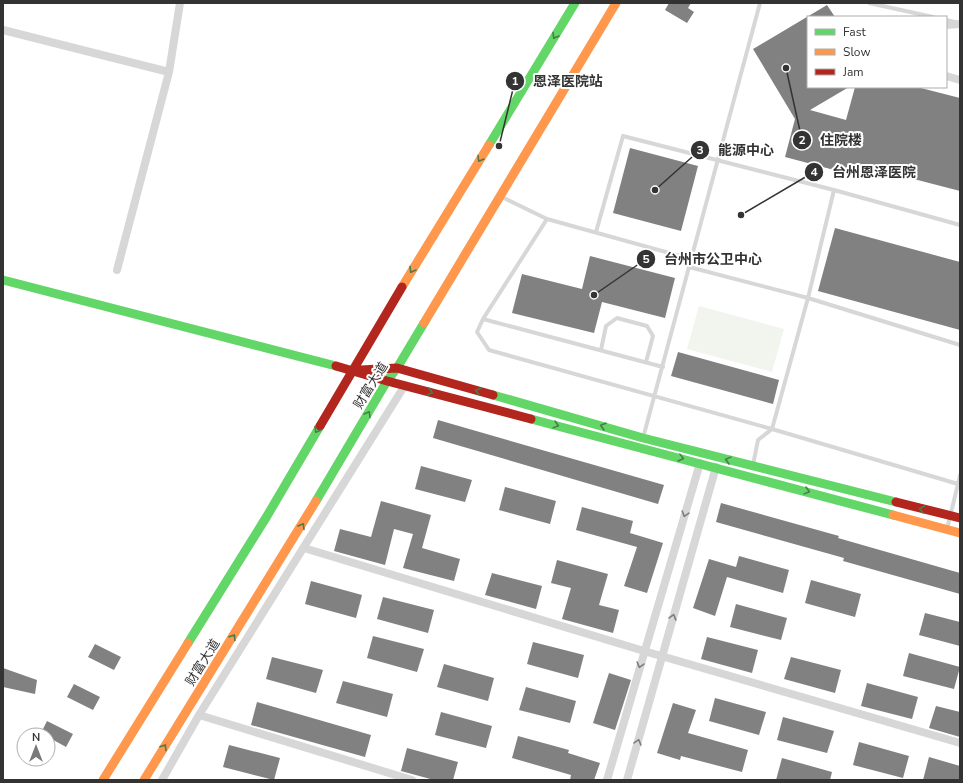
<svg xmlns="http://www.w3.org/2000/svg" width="963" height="783" viewBox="0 0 963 783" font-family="'Nunito Sans','Noto Sans SC',sans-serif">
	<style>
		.green { fill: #f1f5ed }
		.building { fill: #818181 }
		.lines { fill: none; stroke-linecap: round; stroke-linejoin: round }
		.lane { stroke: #d7d7d7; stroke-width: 4 }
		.street { stroke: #d7d7d7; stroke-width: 8 }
		.fast { stroke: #63d668; stroke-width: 9 }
		.slow { stroke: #ff974d; stroke-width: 9 }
		.jam { stroke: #b3261e; stroke-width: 9 }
		.oneway { stroke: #497c4b }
		.oneway2 { stroke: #7d7d7d }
		.labels { text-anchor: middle; stroke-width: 4; stroke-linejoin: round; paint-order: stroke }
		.street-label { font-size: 13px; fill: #333; stroke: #fff }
		.leader { fill: none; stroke: #333; stroke-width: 1.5 }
		.callout-dot { fill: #333; stroke: #fff; stroke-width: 1.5 }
		.mark-label { font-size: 12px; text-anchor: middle; font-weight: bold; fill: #fff }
		.callout-label { font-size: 14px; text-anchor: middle; font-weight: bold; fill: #333; stroke: #fff; stroke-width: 4; stroke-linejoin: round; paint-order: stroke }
	</style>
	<rect width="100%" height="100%" fill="#fff"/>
	<!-- green -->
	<path class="green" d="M699 306 784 329 772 372 687 349Z"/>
	<!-- building -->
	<path class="building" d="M669 3H691L688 8 694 12 687 23 665 10Z
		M827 5 835 17H808V87H849L810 110 846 120 855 87H917L960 98V191L856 164 853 175 785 157 795 119 753 49Z
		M630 148 698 166 681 231 613 213Z
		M835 228 960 262V330L818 291Z
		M590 256 675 278 665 318 602 302 594 333 512 313 522 274 582 289Z
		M678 352 779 380 773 404 671 376Z
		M438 420 664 485 658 504 433 438Z
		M421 466 472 480 465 502 415 489Z
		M505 487 556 501 550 524 499 510Z
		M381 501 431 515 422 548 460 559 454 581 403 568 413 534 394 529 385 565 334 551 340 529 371 537Z
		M721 503 839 536 838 538 960 573V594L843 561 844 558 716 522Z
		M582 507 633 521 630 533 663 543 647 593 624 586 637 547 576 530Z
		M739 556 789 570 783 593 727 577 715 616 693 608 709 559 736 567Z
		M557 560 608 574 599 605 619 610 613 633 562 619 571 588 551 583Z
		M492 573 542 586 536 609 485 595Z
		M811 580 861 594 855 617 805 603Z
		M311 581 362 595 356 618 305 604Z
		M383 597 434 610 428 633 377 619Z
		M736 604 787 618 781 640 730 627Z
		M925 613 960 622V646L919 635Z
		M373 636 424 649 417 672 367 658Z
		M707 637 758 650 752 673 701 659Z
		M533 642 584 655 578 678 527 664Z
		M95 644 121 657 114 670 88 657Z
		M909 653 960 667 954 689 903 676Z
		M272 657 323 670 316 693 266 679Z
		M791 657 841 670 835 693 784 679Z
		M444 664 494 678 488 701 437 687Z
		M3 668 37 680 35 694 3 687Z
		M609 673 631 680 615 730 593 723Z
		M343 681 393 694 387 717 336 703Z
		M867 683 918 697 912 719 861 706Z
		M74 684 100 697 93 710 67 697Z
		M526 687 576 701 570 723 519 710Z
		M715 698 766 712 759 735 709 721Z
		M257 702 371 735 365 757 251 725Z
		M673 703 696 710 688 733 748 750 742 772 681 756 680 760 657 753Z
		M936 706 960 712V737L929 728Z
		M441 712 492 726 486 748 435 735Z
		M783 717 834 731 827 753 777 740Z
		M47 721 73 734 66 747 48 737V735H43L32 729H43Z
		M518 736 569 750 568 753 600 763 594 780H570L571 775 512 758Z
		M859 742 909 756 903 778 853 765Z
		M229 745 280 758 274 780 223 767Z
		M407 748 458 762 453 780H434L401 771Z
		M929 757 960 766V780H923Z
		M782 758 832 772 830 780H776Z"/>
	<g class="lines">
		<!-- lane -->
		<path class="lane" d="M869 3 933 17
			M946 20 955 22
			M502 197 547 219 691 259
			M547 219 483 319 477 332 489 350 772 429 958 484 960 475
			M596 232 623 136 834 190 960 225
			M689 267 808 298 960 345
			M483 319 663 367
			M601 350 606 326 617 318 647 326 653 336 646 362
			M643 438 760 3
			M753 465 758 440 772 429 808 298 834 190
			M947 529 958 484"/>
		<!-- street -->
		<path class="street" d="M946 25 960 24
			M3 30 169 72
			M946 76 960 80
			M117 270 169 72 180 3
			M304 548 644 651 960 743
			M199 715 412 780
			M162 780 199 715 405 385
			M607 780 700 463
			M627 780 716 467"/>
		<!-- fast -->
		<path class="fast" d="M489 145 575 3
			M3 280 336 366
			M493 395 643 438 896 502
			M531 419 893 515
			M316 501 387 381 397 368 424 323
			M188 643 267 516 320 426"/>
		<!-- slow -->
		<path class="slow" d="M402 287 489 145
			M424 323 616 3
			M893 515 960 533
			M103 780 188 643
			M144 780 316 501"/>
		<!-- jam -->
		<path class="jam" d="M336 366 387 381 531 419
			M361 370 397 368 493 395
			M320 426 402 287
			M896 502 960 518"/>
	</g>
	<!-- one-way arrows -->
	<defs><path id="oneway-chevron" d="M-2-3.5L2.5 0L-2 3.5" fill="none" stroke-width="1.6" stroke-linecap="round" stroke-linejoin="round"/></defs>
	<g class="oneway">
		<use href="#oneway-chevron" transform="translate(555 36) rotate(121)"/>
		<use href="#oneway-chevron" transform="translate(480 159) rotate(121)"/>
		<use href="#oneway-chevron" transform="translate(412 270) rotate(121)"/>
		<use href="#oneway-chevron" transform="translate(478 391) rotate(-164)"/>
		<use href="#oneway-chevron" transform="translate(430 392) rotate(15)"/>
		<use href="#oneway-chevron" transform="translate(368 414) rotate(-59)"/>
		<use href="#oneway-chevron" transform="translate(556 425) rotate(15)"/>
		<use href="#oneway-chevron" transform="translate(603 426) rotate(-164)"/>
		<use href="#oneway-chevron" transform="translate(317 430) rotate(120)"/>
		<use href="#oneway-chevron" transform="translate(681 458) rotate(14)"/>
		<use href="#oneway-chevron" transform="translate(728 460) rotate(-165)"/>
		<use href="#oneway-chevron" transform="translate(807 491) rotate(15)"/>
		<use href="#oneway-chevron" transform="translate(922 509) rotate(-166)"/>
		<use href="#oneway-chevron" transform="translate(302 526) rotate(-59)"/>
		<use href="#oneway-chevron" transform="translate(233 637) rotate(-58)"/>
		<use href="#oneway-chevron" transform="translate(164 747) rotate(-58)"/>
	</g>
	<g class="oneway2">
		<use href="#oneway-chevron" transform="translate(685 514) rotate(107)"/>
		<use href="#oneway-chevron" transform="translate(673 617) rotate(-74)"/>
		<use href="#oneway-chevron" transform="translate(640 665) rotate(106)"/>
		<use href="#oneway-chevron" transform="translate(638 742) rotate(-74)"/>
	</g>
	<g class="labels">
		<!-- street labels -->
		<g class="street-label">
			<text transform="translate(370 385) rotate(-58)" y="5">财富大道</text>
			<text transform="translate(202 662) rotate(-58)" y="5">财富大道</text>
		</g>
	</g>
	<!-- callouts -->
	<path class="leader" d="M499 146L515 81M786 68L802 140M655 190L700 150M741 215L814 172M594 295L646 259"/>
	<g class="callout-dot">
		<circle cx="499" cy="146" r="4"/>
		<circle cx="786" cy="68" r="4"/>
		<circle cx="655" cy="190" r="4"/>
		<circle cx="741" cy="215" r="4"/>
		<circle cx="594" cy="295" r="4"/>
		<circle cx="515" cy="81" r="10"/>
		<circle cx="802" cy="140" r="10"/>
		<circle cx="700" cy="150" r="10"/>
		<circle cx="814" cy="172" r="10"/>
		<circle cx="646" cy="259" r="10"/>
	</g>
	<g class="mark-label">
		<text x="515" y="85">1</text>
		<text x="802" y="144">2</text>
		<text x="700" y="154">3</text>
		<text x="814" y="176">4</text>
		<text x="646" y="263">5</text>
	</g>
	<g class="callout-label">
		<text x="568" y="86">恩泽医院站</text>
		<text x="841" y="145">住院楼</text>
		<text x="746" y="155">能源中心</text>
		<text x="874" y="177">台州恩泽医院</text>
		<text x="713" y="264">台州市公卫中心</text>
	</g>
	<!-- border -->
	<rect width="963" height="783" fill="none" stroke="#333333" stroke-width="8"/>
	<!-- legend -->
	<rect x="807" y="16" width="140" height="72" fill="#ffffff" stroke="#adadad"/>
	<rect x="815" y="29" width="20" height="6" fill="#63d668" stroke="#adadad"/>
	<text x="843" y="36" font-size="12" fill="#333333">Fast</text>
	<rect x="815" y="49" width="20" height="6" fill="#ff974d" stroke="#adadad"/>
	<text x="843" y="56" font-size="12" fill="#333333">Slow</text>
	<rect x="815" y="69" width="20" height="6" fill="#b3261e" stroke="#adadad"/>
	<text x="843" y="76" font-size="12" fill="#333333">Jam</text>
	<!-- north arrow -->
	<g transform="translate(36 747)"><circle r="19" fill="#ffffff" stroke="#adadad"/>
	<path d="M0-3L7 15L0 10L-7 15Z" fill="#7a7a7a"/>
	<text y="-6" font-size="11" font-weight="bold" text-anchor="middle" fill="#333333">N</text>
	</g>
</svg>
